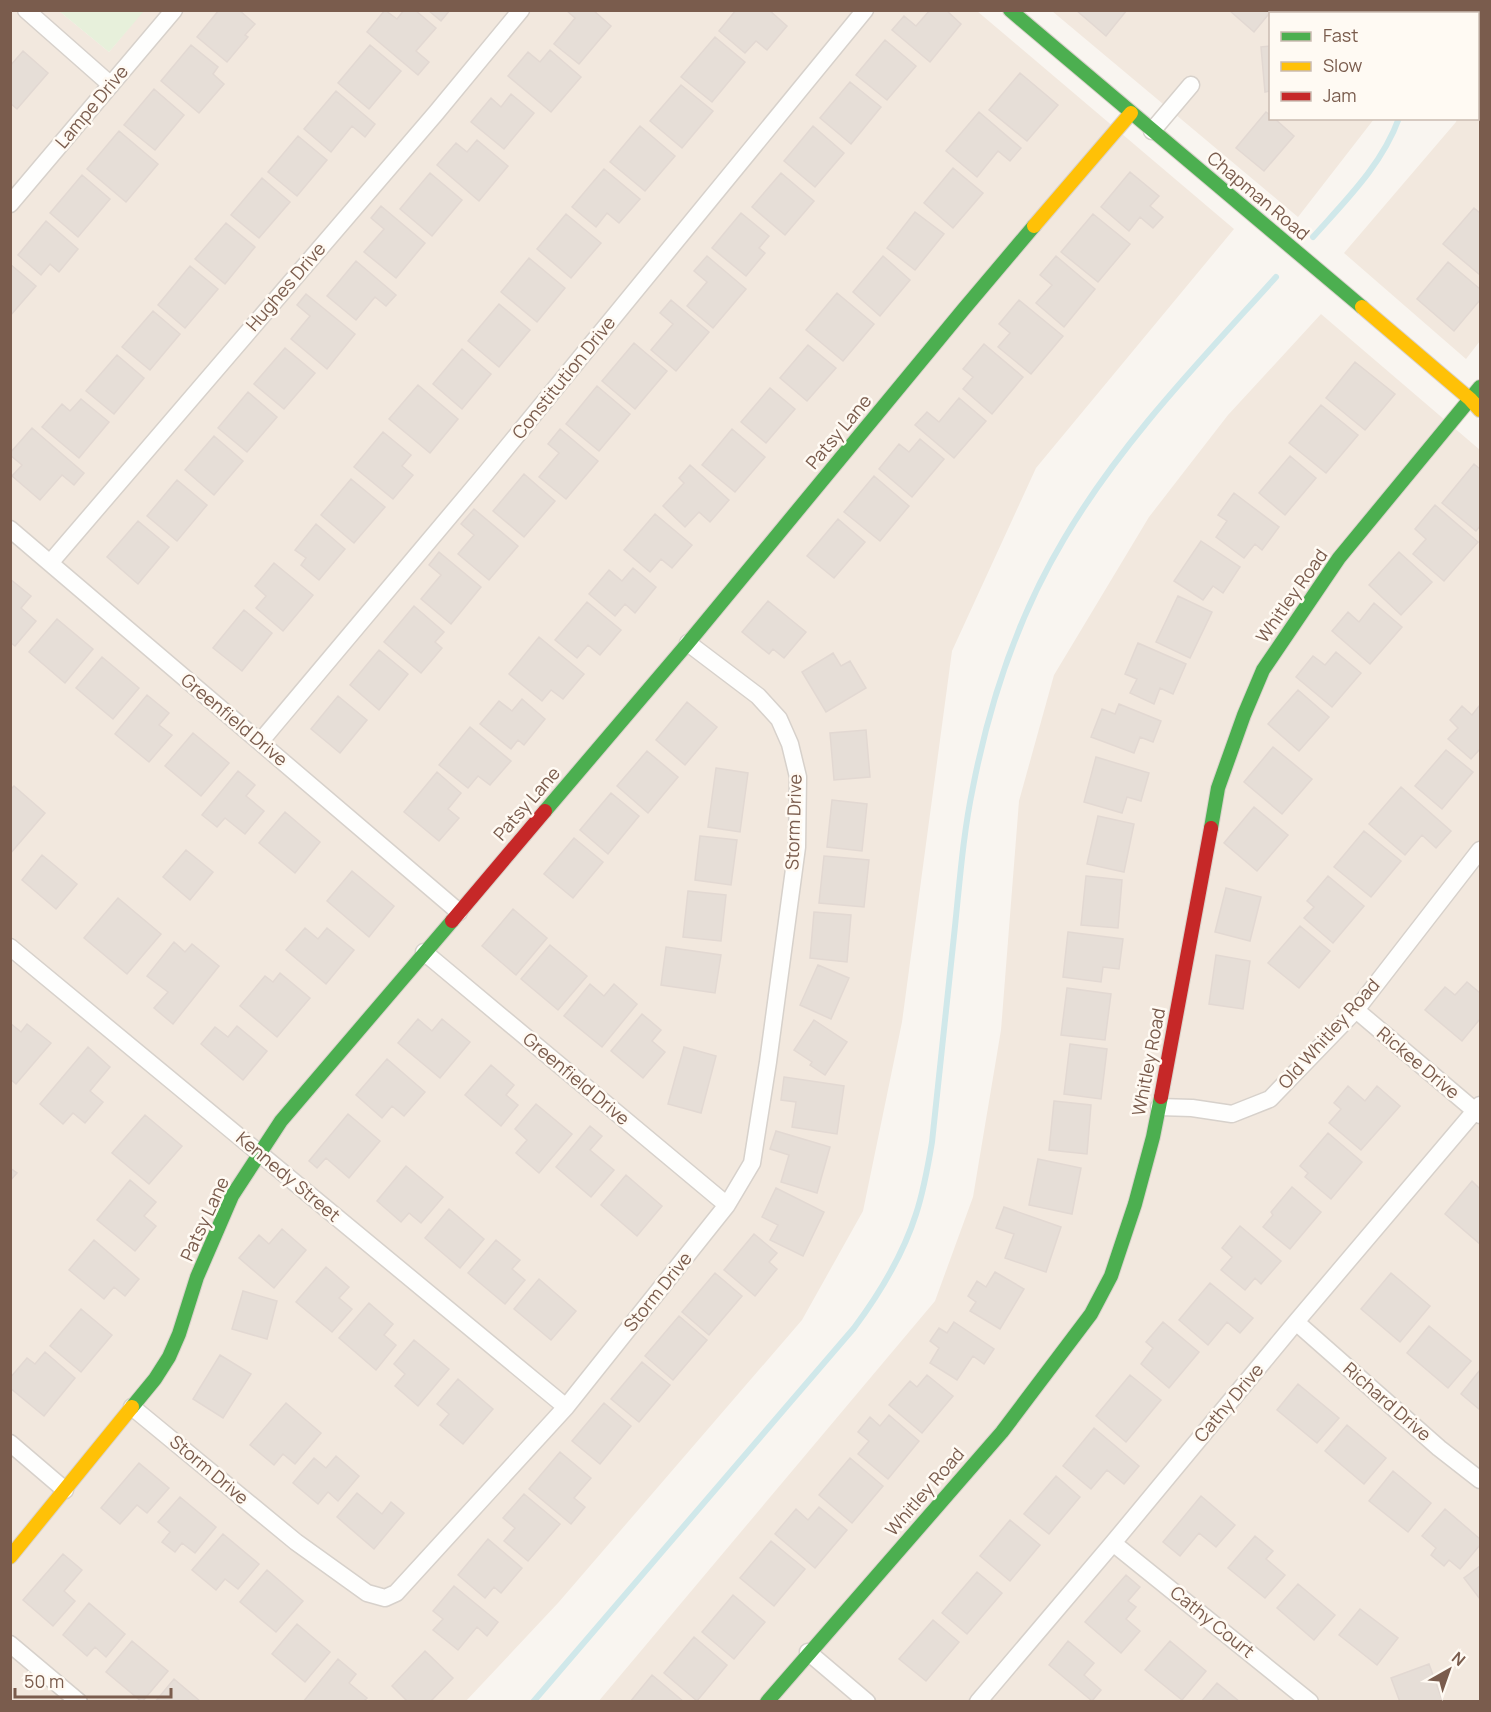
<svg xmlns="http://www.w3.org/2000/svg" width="1491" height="1712" viewBox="0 0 1491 1712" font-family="Manrope,sans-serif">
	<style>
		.residential { fill: #f2e8de }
		.green { fill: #e7f0db }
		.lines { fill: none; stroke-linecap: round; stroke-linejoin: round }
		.stream { stroke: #d0e8ea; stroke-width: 6 }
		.building { fill: #e6ded7; stroke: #e2d8d2; stroke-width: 1.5 }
		.street-casing { stroke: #d7d1cb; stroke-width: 19 }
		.fast-casing { stroke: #d9d2cb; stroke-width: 16 }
		.slow-casing { stroke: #d9d2cb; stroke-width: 16 }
		.jam-casing { stroke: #d9d2cb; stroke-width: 16 }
		.street { stroke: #fefefd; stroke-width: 16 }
		.fast { stroke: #4caf50; stroke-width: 14 }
		.slow { stroke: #ffc107; stroke-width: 14 }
		.jam { stroke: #c62828; stroke-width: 14 }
		.labels { text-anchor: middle; stroke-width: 5; stroke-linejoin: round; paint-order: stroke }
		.street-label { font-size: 18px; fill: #7a5c4d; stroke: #fffaf3 }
	</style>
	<rect width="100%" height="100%" fill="#f9f5f0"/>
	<!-- residential -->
	<path class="residential" d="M144 10 977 11 1234 229 1036 468 952 651 902 1022 863 1211 802 1320 558 1603 466 1701 11 1702V11H59L109 52Z
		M1052 11H1329L1333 13 1270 14V118L1374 119 1298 217Z
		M1440 11H1480V341L1466 359 1344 253 1456 122 1457 119 1478 118V14L1444 13Z
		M1321 314 1480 450V1701L598 1702 935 1301 973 1197 1001 1030 1019 801 1054 675 1149 517 1228 415Z"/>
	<!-- green -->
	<path class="green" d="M59 11H144L109 52Z"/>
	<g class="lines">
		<!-- stream -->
		<path class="stream" d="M1381 10 1382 14
			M1313 237C1346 200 1382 165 1399 118
			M533 1702 854 1328C880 1293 903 1255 916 1214 924 1190 928 1166 932 1142 939 1076 946 1011 953 945 959 892 962 839 973 787 990 700 1018 616 1064 539 1121 442 1201 360 1276 277"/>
	</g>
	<!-- building -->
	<path class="building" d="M219 10H239L255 24 245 35 248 37 227 62 197 37Z
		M385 10 397 19 404 10H415L436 28 416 51 429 62 418 75 367 32Z
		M428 10H450L441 21Z
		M566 10H593L611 26 579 64 554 44 575 18Z
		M736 10H769L787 26 767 50 756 41 745 53 719 31Z
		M930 10H946L961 24 930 62 892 30 904 16 916 26Z
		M1076 10H1127L1106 36Z
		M1229 10H1272L1254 32Z
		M715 37 745 62 712 102 681 77Z
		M885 40 916 66 887 100 856 75Z
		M191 45 218 67 213 74 224 84 199 113 161 81Z
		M370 45 401 71 369 109 338 83Z
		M1270 46V91L1265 92 1261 47Z
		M550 50 581 77 551 112 508 76 528 52 540 62Z
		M23 51 48 73 17 109 10 103V66Z
		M1020 73 1058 105 1027 141 989 110Z
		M850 82 881 107 851 144 820 118Z
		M681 85 713 111 682 148 650 121Z
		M154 89 184 115 155 150 124 125Z
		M336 91 375 124 365 137 352 126 331 152 304 129Z
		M511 94 534 113 504 149 471 122 491 98 501 107Z
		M979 112 1021 148 1010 161 998 151 977 177 946 151Z
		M1266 112 1270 115V118H1274L1294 136 1264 171 1236 148Z
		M640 126 675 156 645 191 610 162Z
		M813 126 844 153 815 187 784 161Z
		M119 131 158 164 126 202 87 169Z
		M298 136 327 160 297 196 268 172Z
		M477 140 508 166 479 201 437 165 456 143 467 152Z
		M953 168 983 193 953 228 924 203Z
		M604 169 640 199 619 223 607 213 596 227 572 207Z
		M1130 172 1159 196 1150 206 1163 217 1153 228 1140 217 1129 231 1101 207Z
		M430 173 462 200 432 236 400 209Z
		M781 173 814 201 785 235 752 207Z
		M82 175 110 199 78 237 50 213Z
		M262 178 290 202 259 238 231 215Z
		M381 206 425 243 396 278 364 252 384 229 371 218Z
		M1474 208 1480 213V275L1443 244Z
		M915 212 944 234 915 270 887 248Z
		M741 213 769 236 759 248 765 253 746 276 712 248Z
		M566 214 601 243 571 278 537 249Z
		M1093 214 1130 244 1098 282 1061 252Z
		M46 221 78 249 59 272 50 264 41 275 18 255Z
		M226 223 255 247 225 284 195 259Z
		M707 256 746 289 713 328 687 306 707 282 694 271Z
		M883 256 910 280 880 316 853 292Z
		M1056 256 1095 289 1064 327 1036 303 1052 285 1040 275Z
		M529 258 565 288 537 322 501 292Z
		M356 261 396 295 386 306 375 297 356 320 327 296Z
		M1448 262 1480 289V300L1454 331 1417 299Z
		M10 264 36 286 10 316Z
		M190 266 218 289 185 328 158 305Z
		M837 293 874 324 843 361 806 330Z
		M306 294 355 334 327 369 291 339 310 316 297 305Z
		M671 300 709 332 676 371 651 350 673 324 660 313Z
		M1019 300 1063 336 1031 374 998 347 1010 333 999 324Z
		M499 304 530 330 499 367 468 341Z
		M153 311 180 334 150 370 122 347Z
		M634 343 667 371 635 409 602 381Z
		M984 344 1023 377 992 414 963 389 973 377 963 369Z
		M808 345 836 368 807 401 780 378Z
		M285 348 315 373 284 409 254 384Z
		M462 349 491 374 462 409 433 384Z
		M117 355 144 378 114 414 86 391Z
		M1355 362 1395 394 1365 430 1326 398Z
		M418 385 458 419 430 453 389 419Z
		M597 386 630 414 599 451 566 424Z
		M770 388 795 409 766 443 741 422Z
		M248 392 277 417 247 452 218 428Z
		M959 398 986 421 954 458 915 425 927 412 939 422Z
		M81 399 109 422 79 458 42 427 62 404 70 411Z
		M1321 405 1358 435 1326 473 1289 443Z
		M32 428 84 473 74 485 62 475 40 500 12 476 22 465 10 455V453Z
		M560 429 598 461 566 499 539 477 559 453 548 444Z
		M732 429 765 457 735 492 702 465Z
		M383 432 411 455 402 466 413 475 393 499 354 467Z
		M214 436 243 461 214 495 185 470Z
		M920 439 944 459 912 497 879 469 899 444 909 452Z
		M1290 456 1316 478 1285 515 1259 493Z
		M1474 464 1480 469V526L1476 531 1442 503Z
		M690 465 729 500 710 522 699 512 685 527 663 506 684 483 679 478Z
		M524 474 555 501 524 537 493 511Z
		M874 476 909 506 880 541 844 512Z
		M351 479 385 507 354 543 321 515Z
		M177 480 207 505 177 541 147 516Z
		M1234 493 1279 527 1262 550 1255 544 1244 558 1216 537 1227 521 1218 515Z
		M1435 505 1478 542 1444 581 1413 554 1426 539 1415 529Z
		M474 509 518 546 489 580 458 554 474 535 461 524Z
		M655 514 692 545 672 568 661 559 650 572 624 550Z
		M838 519 865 542 834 578 807 556Z
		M138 521 169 547 138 584 107 557Z
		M316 524 345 549 319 580 301 565 306 558 295 550Z
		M1201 541 1240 567 1223 593 1213 586 1203 600 1174 581Z
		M439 552 481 587 451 624 421 599 441 575 429 565Z
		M1399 552 1432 582 1401 615 1369 585Z
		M274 563 313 595 283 631 256 608 266 596 255 586Z
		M633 568 656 587 635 613 625 604 615 616 589 594 609 570 622 581Z
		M10 579 31 596 21 608 36 621 15 646 10 642Z
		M1178 596 1212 612 1190 658 1156 642Z
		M768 601 806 632 784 658 773 649 769 654 742 632Z
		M587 602 621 630 600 655 588 645 577 658 555 640Z
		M1374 603 1402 627 1370 664 1332 631 1348 612 1359 622Z
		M414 606 444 632 435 642 442 648 421 673 384 642Z
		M244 610 272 633 242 671 213 648Z
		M57 619 93 649 65 683 29 652Z
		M539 637 584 674 563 699 551 690 542 701 509 674Z
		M1138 643 1186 664 1173 694 1160 688 1154 704 1130 693 1137 679 1125 674Z
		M379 650 408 674 379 710 350 685Z
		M1336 652 1361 673 1332 707 1296 677 1313 656 1325 665Z
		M833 653 841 666 850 661 866 688 826 712 802 672Z
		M102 657 139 688 113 719 76 688Z
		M1298 690 1329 717 1299 751 1268 724Z
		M147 695 169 713 159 725 172 735 149 762 115 734Z
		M338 696 367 720 340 753 311 729Z
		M522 699 545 719 524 745 518 740 511 749 480 724 499 701 512 711Z
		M687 702 717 727 685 765 656 740Z
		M1119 704 1161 721 1153 742 1140 737 1134 753 1091 737 1102 709 1115 714Z
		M1480 705V749L1471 759 1448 739 1458 728 1450 720 1462 706 1472 715Z
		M470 727 511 761 490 785 478 776 468 788 439 765Z
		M866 730 870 777 834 780 830 733Z
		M193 733 229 763 201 796 165 766Z
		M1273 747 1312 779 1282 814 1244 782Z
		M1446 750 1473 772 1442 809 1415 786Z
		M647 751 678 777 648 813 617 786Z
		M1096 757 1149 773 1141 801 1127 797 1122 813 1084 802Z
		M716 768 748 773 740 832 708 827Z
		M238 771 255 785 246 796 264 811 245 834 225 818 217 827 202 815Z
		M437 772 461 793 448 809 459 818 439 841 404 812Z
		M14 786 45 813 10 854V790Z
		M1401 787 1451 831 1436 848 1422 835 1405 855 1369 824Z
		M611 793 639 816 608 854 580 830Z
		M832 800 867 804 862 851 827 847Z
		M1254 807 1288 835 1257 871 1224 843Z
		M285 812 320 842 295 873 259 843Z
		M1098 816 1134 824 1124 872 1087 864Z
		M1364 831 1401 861 1371 897 1334 867Z
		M700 836 737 840 731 885 695 880Z
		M574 838 603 862 573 898 544 874Z
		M186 850 213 872 190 900 163 877Z
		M42 855 77 884 56 909 22 880Z
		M824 856 869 860 864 907 819 903Z
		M352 871 394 906 369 937 327 901Z
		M1086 876 1122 880 1118 928 1081 925Z
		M1328 876 1364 906 1333 943 1304 918 1314 907 1307 901Z
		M1226 888 1261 897 1250 941 1215 932Z
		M688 891 726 895 721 941 683 937Z
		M118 898 161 934 127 974 84 938Z
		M513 909 547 938 516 975 482 946Z
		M814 912 851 915 847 962 810 958Z
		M1300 926 1330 951 1299 988 1268 963Z
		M305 928 318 939 327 928 354 950 326 984 286 950Z
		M1068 932 1123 939 1119 969 1103 967 1101 982 1063 977Z
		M174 942 185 952 192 944 219 966 173 1024 154 1008 168 992 147 976Z
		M550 945 587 976 558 1010 521 979Z
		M666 947 721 955 715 993 661 985Z
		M1216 955 1250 961 1243 1009 1209 1004Z
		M818 965 849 978 831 1019 800 1005Z
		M280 973 310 998 277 1037 240 1006 265 976 273 982Z
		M1467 982 1480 993V1019L1462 1041 1425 1010 1445 987 1455 995Z
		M590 984 604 996 614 984 637 1004 602 1047 564 1016Z
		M1067 988 1111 994 1105 1040 1061 1035Z
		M642 1014 661 1030 652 1041 665 1052 643 1078 611 1051Z
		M418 1019 432 1031 442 1019 470 1042 440 1078 398 1043Z
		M814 1020 847 1042 825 1075 810 1065 812 1062 794 1050Z
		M10 1023 21 1032 27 1024 51 1043 16 1084 10 1079Z
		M237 1026 267 1051 243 1080 201 1044 215 1027 228 1037Z
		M1070 1044 1107 1049 1101 1099 1064 1094Z
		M88 1047 110 1067 90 1091 103 1102 85 1123 73 1113 63 1124 40 1104Z
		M684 1047 716 1056 701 1113 668 1104Z
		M387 1059 425 1092 404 1116 392 1106 382 1118 356 1095Z
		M491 1065 514 1085 506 1095 518 1105 501 1126 465 1095Z
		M784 1077 844 1086 837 1134 792 1127 796 1102 781 1100Z
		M1348 1086 1365 1101 1377 1086 1400 1106 1361 1150 1329 1123 1341 1109 1334 1103Z
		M1054 1101 1091 1105 1087 1154 1049 1150Z
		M536 1104 572 1134 539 1173 516 1153 527 1140 515 1129Z
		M348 1114 380 1141 349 1178 326 1158 317 1168 309 1161Z
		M145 1115 182 1146 149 1184 112 1153Z
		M590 1126 602 1136 590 1150 614 1170 591 1197 556 1167Z
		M776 1131 830 1147 817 1193 781 1182 789 1155 770 1149Z
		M1328 1133 1362 1162 1331 1199 1305 1177 1308 1173 1300 1166Z
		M1038 1159 1081 1168 1072 1214 1029 1205Z
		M406 1166 443 1197 421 1223 409 1213 401 1222 377 1201Z
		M10 1168 17 1173 10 1181Z
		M626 1175 662 1206 637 1236 601 1205Z
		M130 1180 156 1202 144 1216 156 1226 135 1251 97 1220Z
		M1472 1181 1480 1189V1244L1445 1214Z
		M1292 1187 1321 1212 1290 1249 1263 1227 1273 1215 1271 1212Z
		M776 1188 824 1212 803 1256 770 1240 778 1225 762 1217Z
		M1004 1207 1061 1227 1046 1272 1005 1258 1014 1234 996 1228Z
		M449 1209 484 1239 460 1268 425 1238Z
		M1240 1226 1281 1261 1261 1284 1255 1278 1245 1290 1221 1270 1232 1257 1222 1248Z
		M282 1229 306 1250 274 1288 239 1258 259 1235 269 1244Z
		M754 1234 777 1253 769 1262 777 1269 755 1296 724 1270Z
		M94 1240 139 1279 125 1296 114 1287 104 1299 69 1270Z
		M496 1240 520 1260 512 1269 525 1280 505 1304 468 1273Z
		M326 1267 349 1287 339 1298 352 1309 332 1332 296 1302Z
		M995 1272 1024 1289 1000 1329 970 1311 976 1302 968 1296 977 1281 986 1287Z
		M715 1273 742 1296 709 1335 682 1312Z
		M1391 1273 1430 1306 1400 1342 1361 1309Z
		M539 1279 576 1311 551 1340 514 1309Z
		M1210 1283 1253 1318 1240 1333 1227 1322 1208 1345 1179 1320Z
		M243 1291 277 1301 267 1339 232 1329Z
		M369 1303 393 1324 384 1335 396 1345 376 1370 339 1338Z
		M81 1309 112 1335 81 1372 50 1346Z
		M679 1316 707 1340 673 1380 645 1356Z
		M954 1322 994 1349 984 1364 973 1356 957 1380 930 1363 939 1348 930 1341 939 1328 947 1333Z
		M1163 1322 1199 1352 1169 1388 1141 1364 1153 1348 1146 1342Z
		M1429 1326 1471 1361 1448 1388 1407 1353Z
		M414 1340 449 1369 418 1406 395 1386 405 1374 394 1364Z
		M45 1352 75 1378 44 1416 10 1388V1378L27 1358 35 1364Z
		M220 1355 251 1374 223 1418 193 1399Z
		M642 1362 670 1385 639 1422 611 1399Z
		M1480 1370V1410L1461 1394Z
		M927 1375 953 1396 922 1433 889 1405 910 1381 917 1387Z
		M1130 1375 1161 1400 1126 1442 1096 1416Z
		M458 1379 493 1409 463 1444 440 1425 449 1414 437 1404Z
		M1298 1384 1339 1418 1317 1443 1277 1410Z
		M286 1403 321 1433 295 1464 283 1454 274 1465 250 1445Z
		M604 1403 631 1426 600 1464 572 1441Z
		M889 1415 919 1441 888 1479 858 1454 869 1441 858 1432 870 1417 880 1426Z
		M1347 1425 1386 1458 1364 1484 1325 1451Z
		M1094 1428 1139 1466 1124 1484 1107 1470 1091 1489 1063 1466Z
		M560 1452 591 1478 574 1498 585 1507 571 1524 529 1489Z
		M336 1456 359 1476 338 1501 328 1492 318 1504 293 1483 314 1458 326 1468Z
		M850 1458 883 1486 852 1523 819 1495Z
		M139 1463 169 1488 147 1513 137 1505 120 1524 101 1508Z
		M1393 1471 1431 1503 1408 1532 1369 1501Z
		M1056 1476 1080 1497 1049 1534 1024 1514Z
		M357 1493 382 1514 391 1502 404 1513 374 1549 337 1517Z
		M524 1494 560 1524 528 1561 504 1541 515 1528 503 1518Z
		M1201 1496 1235 1525 1216 1547 1199 1533 1180 1556 1163 1542Z
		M180 1497 216 1527 195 1553 182 1543 175 1552 162 1542 170 1532 158 1522Z
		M819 1507 847 1530 815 1568 775 1534 796 1509 808 1520Z
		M1445 1509 1480 1539V1545L1460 1569 1449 1560 1444 1566 1431 1555 1436 1548 1422 1536Z
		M1010 1520 1040 1545 1010 1581 980 1556Z
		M223 1534 259 1564 238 1589 225 1579 216 1590 192 1570Z
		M1255 1536 1273 1551 1266 1559 1285 1575 1265 1598 1228 1568Z
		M488 1539 522 1568 501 1593 494 1587 485 1598 458 1575Z
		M771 1541 805 1569 774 1606 740 1578Z
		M63 1554 82 1570 64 1591 75 1601 53 1626 23 1600Z
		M1480 1566V1599L1464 1578Z
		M267 1570 303 1601 276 1632 240 1602Z
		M977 1572 1002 1593 967 1634 942 1613Z
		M1126 1575 1140 1587 1128 1601 1136 1607 1126 1619 1140 1631 1121 1653 1085 1622Z
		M1298 1584 1335 1615 1314 1640 1277 1608Z
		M454 1586 498 1622 487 1636 477 1627 458 1650 433 1630 443 1619 433 1611Z
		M733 1595 765 1622 734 1659 702 1632Z
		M89 1603 125 1634 106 1657 95 1647 87 1656 63 1635Z
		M1360 1609 1398 1638 1377 1665 1339 1635Z
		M933 1620 959 1642 926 1681 899 1659Z
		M297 1624 330 1652 305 1682 272 1654Z
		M694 1637 727 1665 697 1701 664 1673Z
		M132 1641 168 1671 142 1702 106 1672Z
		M1068 1641 1094 1663 1084 1675 1101 1690 1092 1701 1049 1665Z
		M1170 1641 1206 1671 1182 1700 1145 1670Z
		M425 1651 453 1678 430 1702H408L392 1686Z
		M338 1659 356 1674 349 1683 367 1698 363 1702H303Z
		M1429 1664 1443 1702H1400L1391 1678Z
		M652 1675 684 1702H630Z
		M174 1679 201 1702H155Z
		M1217 1683 1240 1702H1201Z"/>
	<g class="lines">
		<!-- street casing -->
		<g class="street-casing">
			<path id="street" d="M26 10 111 85
				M1152 131 1191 85
				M10 204 174 10
				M10 529 459 912
				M50 563 436 113 521 10
				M260 742 486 473 865 10
				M10 947 566 1407
				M424 952 727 1205
				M1356 1010 1480 1115
				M1159 1107 1192 1108 1232 1114 1270 1099 1356 1010 1480 850
				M1296 1322 1439 1448 1480 1480
				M132 1407 296 1542 367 1593 385 1598 396 1593 566 1407 727 1205 752 1163 768 1062 797 847 798 777 790 744 779 719 758 696 688 643
				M10 1443 65 1490
				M1113 1543 1310 1702
				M10 1644 79 1702
				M808 1652 867 1702
				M978 1702 1113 1543 1296 1322 1480 1105"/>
		</g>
		<!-- fast casing -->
		<g class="fast-casing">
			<path id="fast" d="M1010 10 1362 307
				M545 811 688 643 963 310 1034 226
				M1211 828 1218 788 1244 715 1263 670 1339 558 1480 387
				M132 1407 155 1379 169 1357 179 1334 197 1277 232 1196 281 1121 452 921
				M767 1702 1002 1432 1091 1314 1111 1276 1135 1204 1153 1137 1161 1097"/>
		</g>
		<!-- slow casing -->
		<g class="slow-casing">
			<path id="slow" d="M1034 226 1131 113
				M1362 307 1470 399 1480 410
				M10 1557 132 1407"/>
		</g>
		<!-- jam casing -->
		<g class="jam-casing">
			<path id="jam" d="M452 921 545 811
				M1161 1097 1211 828"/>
		</g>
		<!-- street -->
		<use href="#street" class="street"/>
		<!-- fast -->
		<use href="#fast" class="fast"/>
		<!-- slow -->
		<use href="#slow" class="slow"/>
		<!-- jam -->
		<use href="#jam" class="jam"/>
	</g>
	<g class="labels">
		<!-- street labels -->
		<g class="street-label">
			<text transform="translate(92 107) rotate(-50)" y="6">Lampe Drive</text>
			<text transform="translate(1258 196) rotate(40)" y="6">Chapman Road</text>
			<text transform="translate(286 287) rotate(-49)" y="6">Hughes Drive</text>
			<text transform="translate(564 378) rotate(-51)" y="6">Constitution Drive</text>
			<text transform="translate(839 432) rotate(-50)" y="6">Patsy Lane</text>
			<text transform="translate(1292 596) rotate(-55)" y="6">Whitley Road</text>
			<text transform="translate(234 720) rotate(40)" y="6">Greenfield Drive</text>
			<text transform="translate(527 804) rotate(-49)" y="6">Patsy Lane</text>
			<text transform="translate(794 822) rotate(-88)" y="6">Storm Drive</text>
			<text transform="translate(1329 1034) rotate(-48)" y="6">Old Whitley Road</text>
			<text transform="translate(1149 1062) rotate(-79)" y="6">Whitley Road</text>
			<text transform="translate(1418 1063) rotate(40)" y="6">Rickee Drive</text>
			<text transform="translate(576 1079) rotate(40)" y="6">Greenfield Drive</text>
			<text transform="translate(288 1177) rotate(40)" y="6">Kennedy Street</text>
			<text transform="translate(205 1219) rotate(-65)" y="6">Patsy Lane</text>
			<text transform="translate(658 1292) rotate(-51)" y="6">Storm Drive</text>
			<text transform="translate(1387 1402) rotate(41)" y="6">Richard Drive</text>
			<text transform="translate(1229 1403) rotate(-50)" y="6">Cathy Drive</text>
			<text transform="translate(209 1470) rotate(40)" y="6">Storm Drive</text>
			<text transform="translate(925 1492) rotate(-49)" y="6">Whitley Road</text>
			<text transform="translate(1212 1622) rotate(39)" y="6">Cathy Court</text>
		</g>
	</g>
	<!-- border -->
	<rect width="1491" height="1712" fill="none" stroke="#7a5c4d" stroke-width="24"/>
	<!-- legend -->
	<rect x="1269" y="12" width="210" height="108" fill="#fffaf3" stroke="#cabbb1" stroke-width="1.5"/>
	<rect x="1281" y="32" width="30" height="9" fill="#4caf50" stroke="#cabbb1" stroke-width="1.5"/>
	<text x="1323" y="42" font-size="18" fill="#7a5c4d">Fast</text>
	<rect x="1281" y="62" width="30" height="9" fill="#ffc107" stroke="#cabbb1" stroke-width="1.5"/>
	<text x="1323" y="72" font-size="18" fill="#7a5c4d">Slow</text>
	<rect x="1281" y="92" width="30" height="9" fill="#c62828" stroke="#cabbb1" stroke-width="1.5"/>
	<text x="1323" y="102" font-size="18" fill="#7a5c4d">Jam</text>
	<!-- north arrow -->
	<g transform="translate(1449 1670) rotate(40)" stroke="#fffaf3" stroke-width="4.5" paint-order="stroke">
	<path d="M0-4.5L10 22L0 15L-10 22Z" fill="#7a5c4d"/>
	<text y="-9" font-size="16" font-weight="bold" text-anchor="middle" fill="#7a5c4d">N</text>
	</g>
	<!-- scale -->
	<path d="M15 1688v9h156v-9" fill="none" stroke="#7a5c4d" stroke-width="3"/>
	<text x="24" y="1688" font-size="18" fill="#7a5c4d" stroke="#fffaf3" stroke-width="4.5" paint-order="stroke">50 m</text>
</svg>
